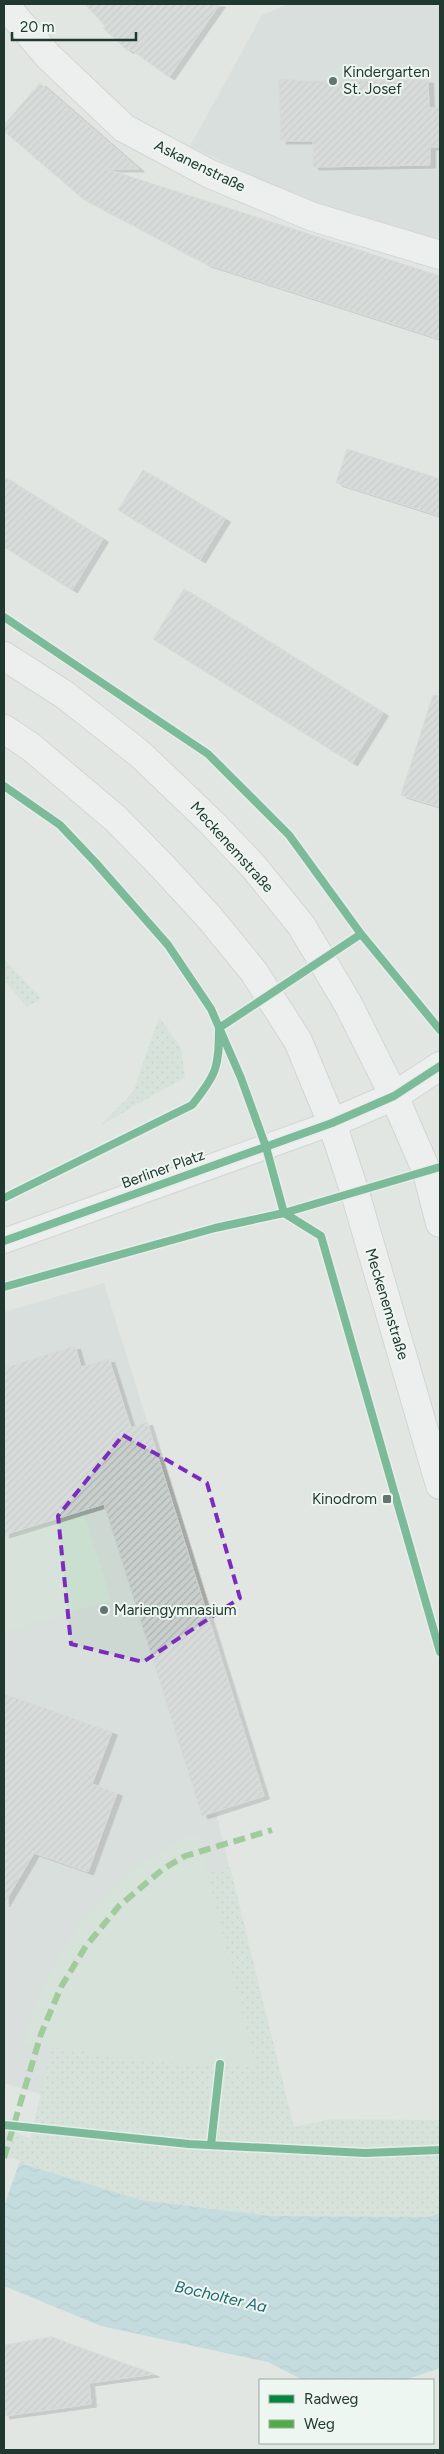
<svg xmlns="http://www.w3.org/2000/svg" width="444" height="2454" viewBox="0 0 444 2454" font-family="Figtree,sans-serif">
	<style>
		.built { fill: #ced8d3 }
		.grass { fill: url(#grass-dots) }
		.pitch { fill: #cadfcf }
		.water { fill: url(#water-waves) }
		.pier { fill: #e1e6e3 }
		.building { fill: url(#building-hatch); stroke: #c9cfcc; filter: url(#shadow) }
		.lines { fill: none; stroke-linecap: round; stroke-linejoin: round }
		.lane-casing { stroke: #bec3c0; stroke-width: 26 }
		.street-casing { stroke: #bec3c0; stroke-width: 30 }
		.secondary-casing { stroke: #bcc4c0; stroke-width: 30 }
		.lane { stroke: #fafbfb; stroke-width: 24 }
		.street { stroke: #fafbfb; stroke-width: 28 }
		.secondary { stroke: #fafbfb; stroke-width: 28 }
		.quiet { stroke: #52ac45; stroke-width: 6; stroke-dasharray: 12 6; stroke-linecap: butt }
		.cycleway-casing { stroke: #eef6f1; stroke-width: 11 }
		.cycleway { stroke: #00873e; stroke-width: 8 }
		.marked { fill: none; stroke: #7b2cbf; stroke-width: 4; stroke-dasharray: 10 6; stroke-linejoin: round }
		.poi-dot { fill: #64756f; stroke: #eef6f1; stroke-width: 2 }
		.labels { text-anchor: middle; stroke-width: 4; stroke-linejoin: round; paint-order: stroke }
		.poi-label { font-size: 15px; fill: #203830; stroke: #eef6f1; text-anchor: start }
		.street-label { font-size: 15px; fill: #203830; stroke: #eef6f1 }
		.water-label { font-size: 16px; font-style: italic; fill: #1d6771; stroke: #eef6f1 }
	</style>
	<defs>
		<pattern id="grass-dots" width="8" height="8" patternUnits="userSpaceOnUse" patternTransform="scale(1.25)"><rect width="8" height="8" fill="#cadfcf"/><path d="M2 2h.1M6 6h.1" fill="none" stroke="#adc0b2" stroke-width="1.8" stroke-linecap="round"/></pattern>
		<pattern id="water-waves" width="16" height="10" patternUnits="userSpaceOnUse" patternTransform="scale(1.25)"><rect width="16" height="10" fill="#a1d0d4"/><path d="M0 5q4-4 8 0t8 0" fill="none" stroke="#8ab3b6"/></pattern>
		<pattern id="building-hatch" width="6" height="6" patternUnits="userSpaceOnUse" patternTransform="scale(1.25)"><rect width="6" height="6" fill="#c9cfcc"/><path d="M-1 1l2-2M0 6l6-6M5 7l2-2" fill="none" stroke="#acb2b0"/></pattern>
		<filter id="shadow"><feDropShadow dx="5.5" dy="3" stdDeviation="0" flood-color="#0004"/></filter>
	</defs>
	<rect width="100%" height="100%" fill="#e1e6e3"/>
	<!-- built -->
	<path class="built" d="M289 4H440V242L315 206 190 146 262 15Z
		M104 1283 264 1796 216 1813 294 2127 43 2095 4 2083V1312Z"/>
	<!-- grass -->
	<path class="grass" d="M4 959 41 998H42L27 1007 4 981Z
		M159 1017 181 1048 185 1077 100 1126 133 1092Z
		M230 1867 294 2127 330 2119 440 2120V2213L428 2217 270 2216 141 2200 4 2158V2126L30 2139 52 2047 93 2051V2055L211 2067 212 2063 256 2067 207 1873Z"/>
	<!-- pitch -->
	<path class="pitch" d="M84 1513 111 1600 4 1632V1537Z
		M197 1833 256 2068 212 2063V2067L92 2055V2051L24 2044C46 1951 110 1872 197 1833Z"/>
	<!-- water -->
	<path class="water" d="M4 2158 141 2200 270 2216 428 2217 440 2213V2368L405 2380H303L268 2362 101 2326 4 2286Z"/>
	<!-- pier -->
	<path class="pier" d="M4 2156 20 2161 4 2206Z"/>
	<!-- building -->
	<path class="building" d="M85 4H220L169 77 130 49 128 51 103 28 105 26Z
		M279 79 308 81 428 80 429 108H440V147H430V165L313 167V141H281Z
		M40 83 139 169H106L440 276V339L206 264 83 199 4 131V125Z
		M347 449 440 479V516L336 483Z
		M143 470 225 519 200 560 118 510Z
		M4 477 103 539 72 590 4 547Z
		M184 589 383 713 352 763 153 639Z
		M433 695 440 696V807L401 795Z
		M75 1346 81 1367 109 1359 131 1428 147 1422 264 1796 202 1816 104 1504 4 1535V1368Z
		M4 1694 112 1732 92 1784 117 1793 88 1872 34 1853 4 1904Z
		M52 2337 84 2349 154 2374 89 2383 91 2404 4 2416V2345Z"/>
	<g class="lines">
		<!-- lane casing -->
		<g class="lane-casing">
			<path id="lane" d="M4 1241 332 1123"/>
		</g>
		<!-- street casing -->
		<g class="street-casing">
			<path id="street" d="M4 4 48 56 124 128 210 174 313 217 440 255
				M332 1123 394 1096 440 1066"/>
		</g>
		<!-- secondary casing -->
		<g class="secondary-casing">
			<path id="secondary" d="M4 656 65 695 140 754 211 822 253 866 301 925 348 1004 394 1096 427 1172 440 1223
				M4 729 31 747 116 819 163 867 209 917 254 972 298 1041 332 1123 355 1193 440 1485"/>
		</g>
		<!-- lane -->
		<use href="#lane" class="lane"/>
		<!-- street -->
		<use href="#street" class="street"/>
		<!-- secondary -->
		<use href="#secondary" class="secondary"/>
		<!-- quiet -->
		<path class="quiet" d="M4 2158 41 2034 61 1987 86 1946 119 1906 163 1869 185 1856 272 1830"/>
		<!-- cycleway casing -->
		<g class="cycleway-casing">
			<path id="cycleway" d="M4 617 208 754 289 835 361 934 440 1030
				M4 786 60 825 95 862 168 945 211 1009 241 1078 266 1147 284 1213 321 1236 440 1652
				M4 1198 192 1105C217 1074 219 1067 219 1028L361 934
				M4 1241 332 1123 394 1096 440 1066
				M4 1287 215 1228 284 1213 440 1167
				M4 2125 189 2144 365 2153 440 2150
				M211 2145 220 2064"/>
		</g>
		<!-- cycleway -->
		<use href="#cycleway" class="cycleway"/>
	</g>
	<!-- marked area -->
	<path d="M0 0H444V2454H0ZM123 1435 207 1483 240 1598 143 1662 71 1644 58 1516Z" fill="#e1e6e3" fill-opacity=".55" fill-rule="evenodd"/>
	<path class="marked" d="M123 1435 207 1483 240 1598 143 1662 71 1644 58 1516Z"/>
	<!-- markers -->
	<g class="poi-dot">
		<circle cx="333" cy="81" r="5"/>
		<rect x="382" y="1494" width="10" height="10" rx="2.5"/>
		<circle cx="104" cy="1610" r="5"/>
	</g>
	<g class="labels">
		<!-- poi labels -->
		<g class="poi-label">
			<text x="343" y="77">Kindergarten<tspan x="343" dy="17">St. Josef</tspan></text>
			<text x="377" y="1504" text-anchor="end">Kinodrom</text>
			<text x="114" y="1615">Mariengymnasium</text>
		</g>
		<!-- street labels -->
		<g class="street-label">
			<text transform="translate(200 166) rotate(26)" y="5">Askanenstraße</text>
			<text transform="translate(232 847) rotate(48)" y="5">Meckenemstraße</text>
			<text transform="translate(163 1169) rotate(-20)" y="5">Berliner Platz</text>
			<text transform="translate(387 1304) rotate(73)" y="5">Meckenemstraße</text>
		</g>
		<!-- water labels -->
		<g class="water-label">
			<text transform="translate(221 2296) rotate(13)" y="6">Bocholter Aa</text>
		</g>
	</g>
	<!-- border -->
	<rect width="444" height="2454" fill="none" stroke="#203830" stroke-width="10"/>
	<!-- legend -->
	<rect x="259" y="2379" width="175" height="65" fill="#eef6f1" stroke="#9caaa4"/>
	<rect x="269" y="2395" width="25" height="8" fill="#00873e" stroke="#9caaa4"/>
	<text x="304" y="2404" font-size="15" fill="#203830">Radweg</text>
	<rect x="269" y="2420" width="25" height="8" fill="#52ac45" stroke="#9caaa4"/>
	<text x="304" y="2429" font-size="15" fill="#203830">Weg</text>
	<!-- scale -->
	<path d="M12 32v8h124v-8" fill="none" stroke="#203830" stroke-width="2.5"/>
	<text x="20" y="32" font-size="15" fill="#203830" stroke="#eef6f1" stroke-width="4" paint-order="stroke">20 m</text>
</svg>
